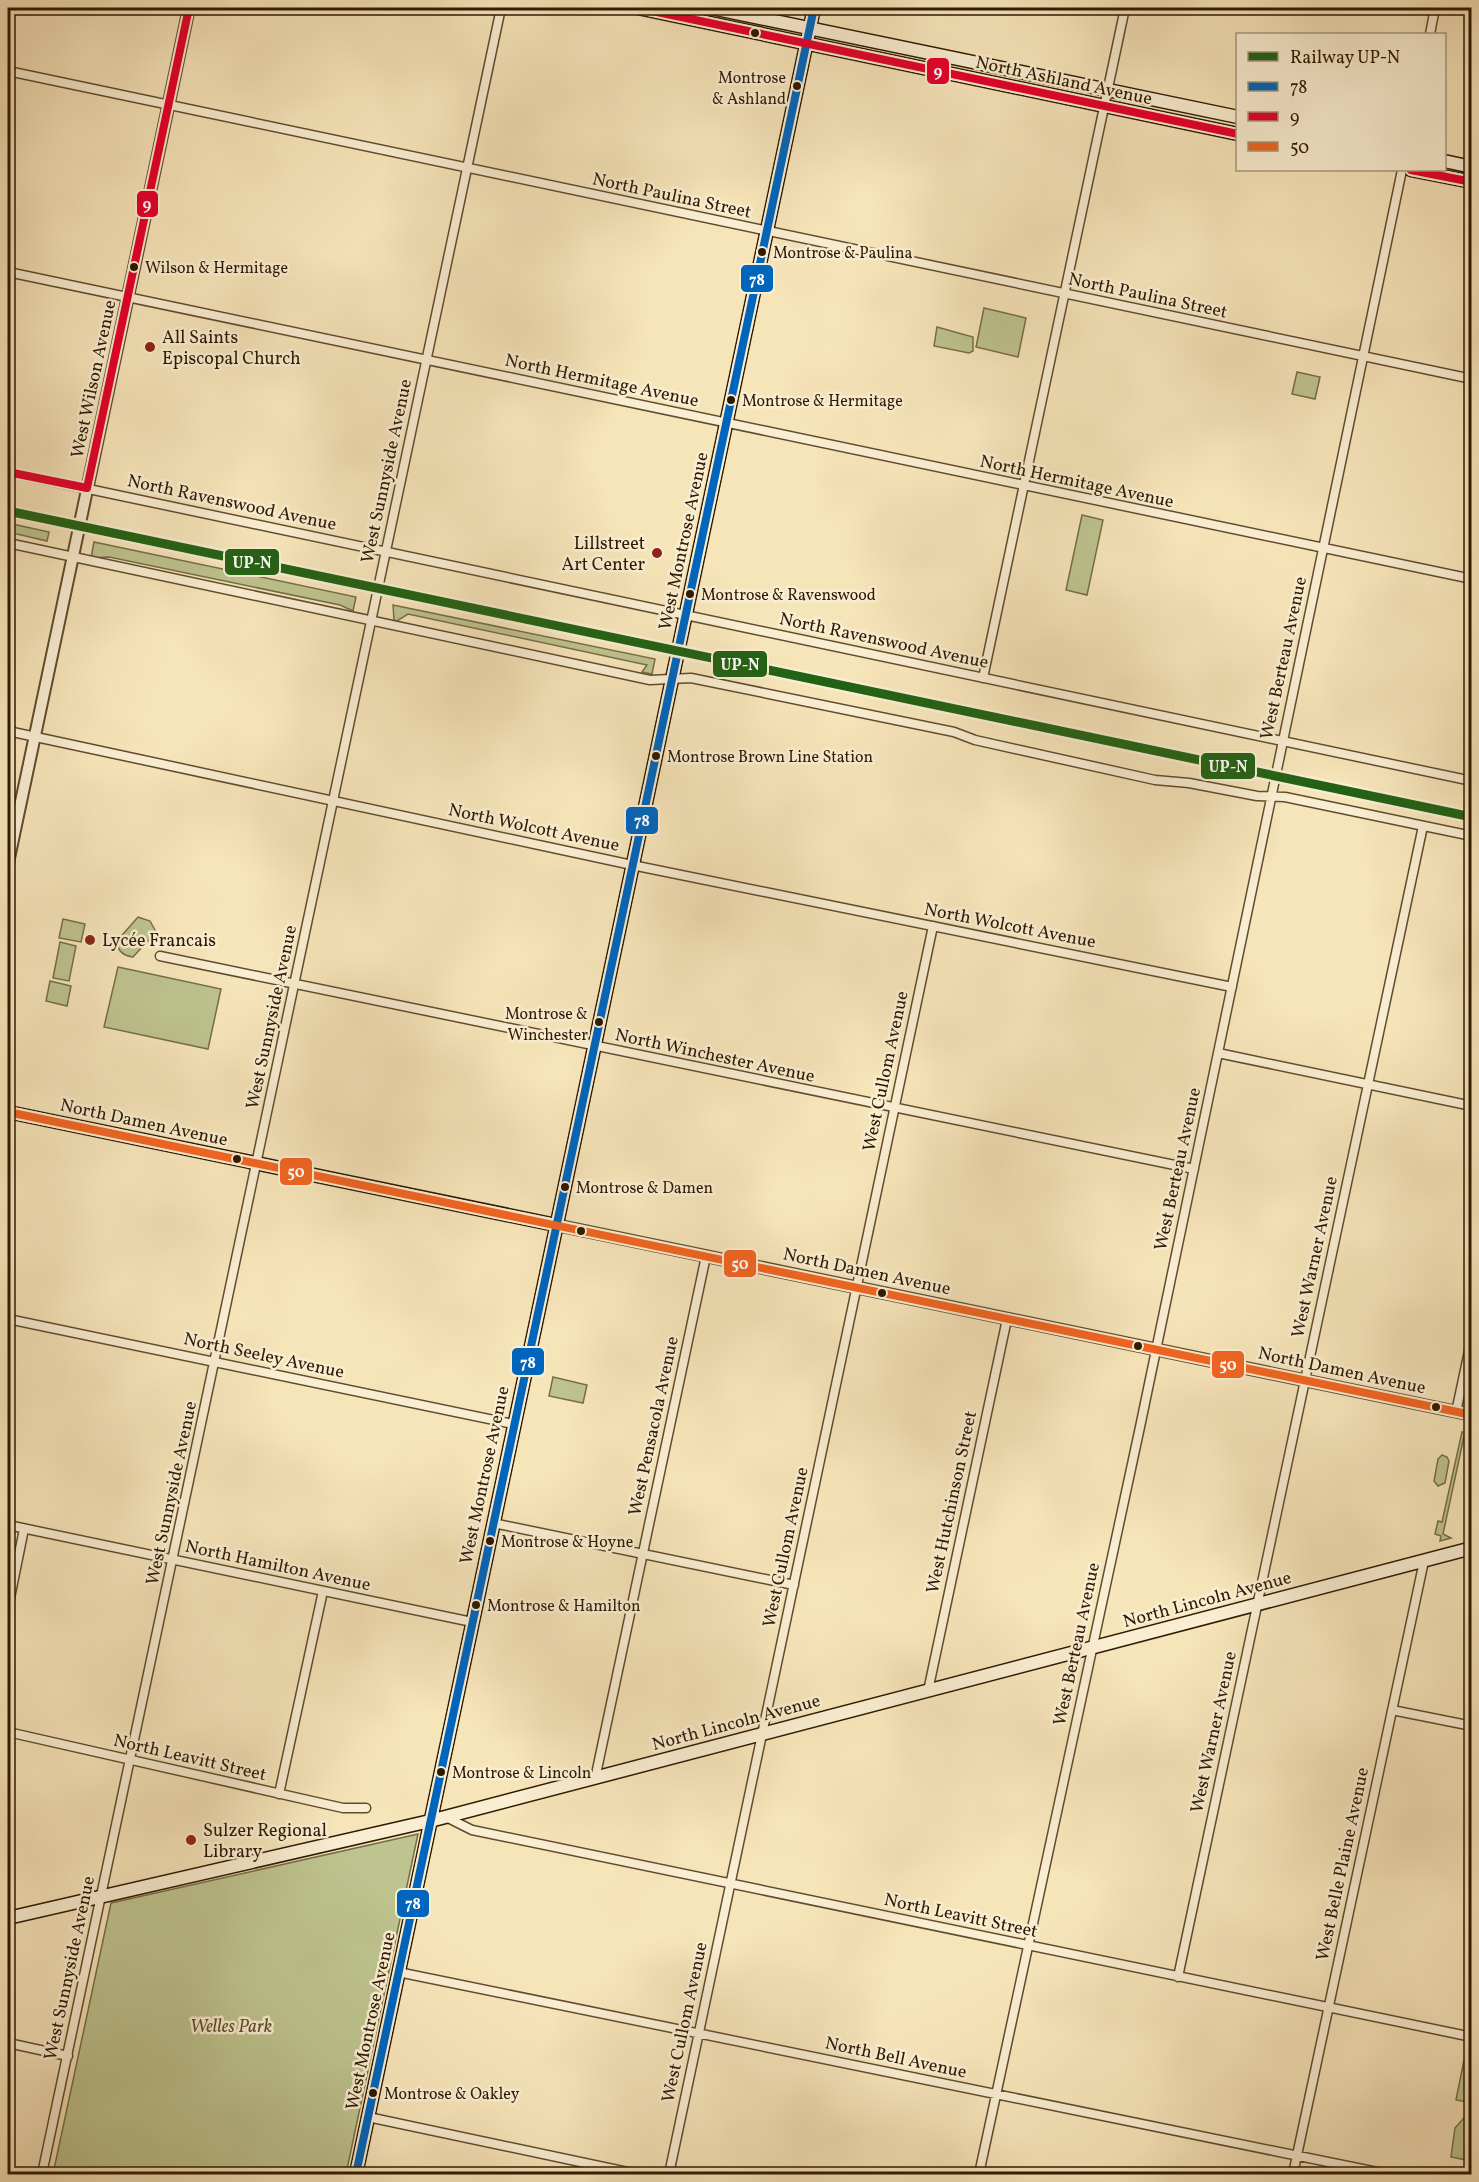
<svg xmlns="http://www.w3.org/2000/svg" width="1479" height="2182" viewBox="0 0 1479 2182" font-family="Vollkorn,serif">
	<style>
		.green { fill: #bec48f; stroke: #766e48; stroke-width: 1.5 }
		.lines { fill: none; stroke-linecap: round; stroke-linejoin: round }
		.minor-casing { stroke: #604c2e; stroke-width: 11 }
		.tertiary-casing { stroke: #604c2e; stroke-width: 14 }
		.secondary-casing { stroke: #2e1900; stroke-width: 15 }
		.minor { stroke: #faeed2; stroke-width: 8 }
		.tertiary { stroke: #faeed2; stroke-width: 10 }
		.secondary { stroke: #faeed2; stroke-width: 12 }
		.bus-1-casing { stroke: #faeed2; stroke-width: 12 }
		.bus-2-casing { stroke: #faeed2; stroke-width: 12 }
		.bus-3-casing { stroke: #faeed2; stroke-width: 12 }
		.bus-1 { stroke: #0065bd; stroke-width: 8 }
		.bus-2 { stroke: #e4002b; stroke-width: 8 }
		.bus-3 { stroke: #f26522; stroke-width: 8 }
		.rail-1-casing { stroke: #faeed2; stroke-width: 14 }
		.rail-1 { stroke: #236214; stroke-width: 9 }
		.bus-dot { fill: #2e1900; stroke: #faeed2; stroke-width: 2 }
		.poi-dot { fill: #8f2418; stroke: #faeed2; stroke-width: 2 }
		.labels { text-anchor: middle; stroke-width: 5; stroke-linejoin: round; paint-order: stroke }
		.bus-label { font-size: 16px; fill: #2e1900; stroke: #faeed2; text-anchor: start }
		.street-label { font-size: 18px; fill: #2e1900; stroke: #faeed2 }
		.poi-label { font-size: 18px; fill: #2e1900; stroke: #faeed2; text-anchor: start }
		.park-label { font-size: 18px; font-style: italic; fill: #594c2b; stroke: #faeed2 }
		.line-badge { stroke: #faeed2; stroke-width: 2 }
		.badge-label { font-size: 16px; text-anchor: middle; font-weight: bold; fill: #fff }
	</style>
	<rect width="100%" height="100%" fill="#f7e5ba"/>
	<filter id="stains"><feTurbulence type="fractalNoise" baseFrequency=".00333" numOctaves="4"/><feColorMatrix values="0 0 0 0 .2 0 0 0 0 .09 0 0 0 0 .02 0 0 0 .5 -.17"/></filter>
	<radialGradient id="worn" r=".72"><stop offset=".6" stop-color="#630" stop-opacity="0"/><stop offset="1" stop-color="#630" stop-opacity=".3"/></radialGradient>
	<!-- green -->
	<path class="green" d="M984 308 1026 318 1018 357 976 347Z
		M937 327 973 337V351L969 353 934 346Z
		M1297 372 1320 377 1315 399 1292 394Z
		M1082 515 1103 520 1087 595 1066 590Z
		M8 523 49 532 47 541 8 532Z
		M94 542 356 597 353 611 340 605 109 557 91 558Z
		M393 605 655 659 652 674 642 672 647 665 408 614 397 621 394 620Z
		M138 917 150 921 156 932 133 957C124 956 118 951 116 942Z
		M63 919 85 924 81 942 59 938Z
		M60 942 76 946 69 981 53 978Z
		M118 967 221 989 208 1049 104 1027Z
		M50 981 71 986 67 1006 46 1001Z
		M553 1377 587 1385 583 1403 549 1396Z
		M1462 1432H1465L1443 1534 1451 1538 1440 1541 1441 1536 1435 1534 1438 1521 1442 1522Z
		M1442 1455 1447 1457 1449 1461 1445 1483 1438 1486 1434 1481 1438 1459Z
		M418 1834 346 2174H53L111 1903Z
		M1464 2060 1471 2061 1468 2102 1456 2100Z
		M1471 2110V2161L1451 2157 1455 2128Z"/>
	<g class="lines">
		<!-- minor casing -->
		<g class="minor-casing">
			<path id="minor" d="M1430 34 1435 8
				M8 71 1472 379
				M8 272 1472 579
				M8 472 1472 781
				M8 543 650 680 691 678 954 732 975 740 1155 780 1189 783 1257 796 1285 797 1472 836
				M983 678 1125 8
				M8 731 632 865 1232 987
				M160 956 1194 1169
				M1218 1053 1472 1106
				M8 1319 513 1424
				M1456 1412 1472 1337
				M493 1523 794 1585
				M8 1525 472 1622
				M8 1608 24 1529
				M928 1691 1007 1319
				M1392 1710 1472 1726
				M8 1732 343 1808H366
				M595 1779 706 1256
				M279 1794 323 1591
				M446 1817 472 1830 1472 2037
				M398 1972 1387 2174
				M1178 1977 1423 826
				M8 2043 68 2056
				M368 2117 637 2174
				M42 2174 501 8
				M669 2174 933 926
				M979 2174 1140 1427 1402 170
				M1293 2174 1424 1561"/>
		</g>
		<!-- tertiary casing -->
		<g class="tertiary-casing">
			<path id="tertiary" d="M8 863 189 8
				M556 1225 1472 1415"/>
		</g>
		<!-- secondary casing -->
		<g class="secondary-casing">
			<path id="secondary" d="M638 8 1238 134
				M712 8 1238 117
				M1444 161 1472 167
				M1411 170 1472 182
				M8 1112 556 1225
				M8 1918 430 1821 1472 1548
				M356 2174 814 8"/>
		</g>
		<!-- minor -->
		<use href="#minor" class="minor"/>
		<!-- tertiary -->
		<use href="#tertiary" class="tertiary"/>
		<!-- secondary -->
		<use href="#secondary" class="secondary"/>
		<!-- bus-1 casing -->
		<g class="bus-1-casing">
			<path id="bus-1" d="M356 2174 814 8"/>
		</g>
		<!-- bus-2 casing -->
		<g class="bus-2-casing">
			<path id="bus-2" d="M638 8 1238 134
				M1411 170 1472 182
				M8 472 87 488
				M87 488 189 8"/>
		</g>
		<!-- bus-3 casing -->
		<g class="bus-3-casing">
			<path id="bus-3" d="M8 1112 1472 1415"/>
		</g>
		<!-- bus-1 -->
		<use href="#bus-1" class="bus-1"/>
		<!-- bus-2 -->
		<use href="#bus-2" class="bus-2"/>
		<!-- bus-3 -->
		<use href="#bus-3" class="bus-3"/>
		<!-- rail-1 casing -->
		<g class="rail-1-casing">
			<path id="rail-1" d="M8 511 1472 817"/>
		</g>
		<!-- rail-1 -->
		<use href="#rail-1" class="rail-1"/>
	</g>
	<!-- markers -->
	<g class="bus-dot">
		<circle cx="755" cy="33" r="5"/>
		<circle cx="797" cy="86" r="5"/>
		<circle cx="762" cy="252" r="5"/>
		<circle cx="134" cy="267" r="5"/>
		<circle cx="731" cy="400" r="5"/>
		<circle cx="690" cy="594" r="5"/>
		<circle cx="656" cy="756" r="5"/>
		<circle cx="599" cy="1022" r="5"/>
		<circle cx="237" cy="1159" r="5"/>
		<circle cx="565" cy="1187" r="5"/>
		<circle cx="581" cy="1231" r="5"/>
		<circle cx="882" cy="1293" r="5"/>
		<circle cx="1138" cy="1346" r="5"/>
		<circle cx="1436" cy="1407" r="5"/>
		<circle cx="490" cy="1541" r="5"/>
		<circle cx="476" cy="1605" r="5"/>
		<circle cx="441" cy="1772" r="5"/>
		<circle cx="373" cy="2093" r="5"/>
	</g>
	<g class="poi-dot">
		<circle cx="150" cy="347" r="6"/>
		<circle cx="657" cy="553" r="6"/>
		<circle cx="90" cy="940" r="6"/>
		<circle cx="191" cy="1840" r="6"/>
	</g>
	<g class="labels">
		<!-- bus labels -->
		<g class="bus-label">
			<text x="786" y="83" text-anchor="end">Montrose<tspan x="786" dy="21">&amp; Ashland</tspan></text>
			<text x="773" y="258">Montrose &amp; Paulina</text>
			<text x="145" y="273">Wilson &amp; Hermitage</text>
			<text x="742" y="406">Montrose &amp; Hermitage</text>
			<text x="701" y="600">Montrose &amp; Ravenswood</text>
			<text x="667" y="762">Montrose Brown Line Station</text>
			<text x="588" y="1019" text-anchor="end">Montrose &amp;<tspan x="588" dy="21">Winchester</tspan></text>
			<text x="576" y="1193">Montrose &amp; Damen</text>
			<text x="501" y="1547">Montrose &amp; Hoyne</text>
			<text x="487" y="1611">Montrose &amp; Hamilton</text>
			<text x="452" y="1778">Montrose &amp; Lincoln</text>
			<text x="384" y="2099">Montrose &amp; Oakley</text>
		</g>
		<!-- street labels -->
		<g class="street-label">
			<text transform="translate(1064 80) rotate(12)" y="6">North Ashland Avenue</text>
			<text transform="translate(672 195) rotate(12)" y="6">North Paulina Street</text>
			<text transform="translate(1148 295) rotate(12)" y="6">North Paulina Street</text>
			<text transform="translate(93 379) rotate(-78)" y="6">West Wilson Avenue</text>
			<text transform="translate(602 380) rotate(12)" y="6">North Hermitage Avenue</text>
			<text transform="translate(386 471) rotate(-78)" y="6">West Sunnyside Avenue</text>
			<text transform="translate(1077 481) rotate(12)" y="6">North Hermitage Avenue</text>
			<text transform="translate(232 502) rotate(12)" y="6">North Ravenswood Avenue</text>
			<text transform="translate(683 541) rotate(-78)" y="6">West Montrose Avenue</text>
			<text transform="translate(884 640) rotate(12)" y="6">North Ravenswood Avenue</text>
			<text transform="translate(1283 658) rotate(-78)" y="6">West Berteau Avenue</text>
			<text transform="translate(534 827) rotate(12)" y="6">North Wolcott Avenue</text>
			<text transform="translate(1010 925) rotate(11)" y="6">North Wolcott Avenue</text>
			<text transform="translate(271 1017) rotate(-78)" y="6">West Sunnyside Avenue</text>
			<text transform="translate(715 1055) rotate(12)" y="6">North Winchester Avenue</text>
			<text transform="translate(885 1071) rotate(-78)" y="6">West Cullom Avenue</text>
			<text transform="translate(144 1122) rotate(12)" y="6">North Damen Avenue</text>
			<text transform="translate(1177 1169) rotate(-78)" y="6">West Berteau Avenue</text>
			<text transform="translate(1314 1257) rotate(-78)" y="6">West Warner Avenue</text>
			<text transform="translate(867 1271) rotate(12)" y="6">North Damen Avenue</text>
			<text transform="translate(264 1355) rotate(12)" y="6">North Seeley Avenue</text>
			<text transform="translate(1342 1370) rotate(12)" y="6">North Damen Avenue</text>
			<text transform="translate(653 1426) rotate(-78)" y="6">West Pensacola Avenue</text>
			<text transform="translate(484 1475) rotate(-78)" y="6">West Montrose Avenue</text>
			<text transform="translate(171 1493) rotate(-78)" y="6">West Sunnyside Avenue</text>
			<text transform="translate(951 1502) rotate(-78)" y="6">West Hutchinson Street</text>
			<text transform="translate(785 1547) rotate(-78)" y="6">West Cullom Avenue</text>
			<text transform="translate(278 1565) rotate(12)" y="6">North Hamilton Avenue</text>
			<text transform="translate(1207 1599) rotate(-15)" y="6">North Lincoln Avenue</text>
			<text transform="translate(1076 1644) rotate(-78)" y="6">West Berteau Avenue</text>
			<text transform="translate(736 1722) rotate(-15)" y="6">North Lincoln Avenue</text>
			<text transform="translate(1213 1732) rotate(-78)" y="6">West Warner Avenue</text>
			<text transform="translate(190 1757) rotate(13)" y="6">North Leavitt Street</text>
			<text transform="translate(1342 1864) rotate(-78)" y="6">West Belle Plaine Avenue</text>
			<text transform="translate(961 1915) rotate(12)" y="6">North Leavitt Street</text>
			<text transform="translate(69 1968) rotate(-78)" y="6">West Sunnyside Avenue</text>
			<text transform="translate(370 2021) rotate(-78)" y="6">West Montrose Avenue</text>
			<text transform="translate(684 2022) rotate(-78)" y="6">West Cullom Avenue</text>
			<text transform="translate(896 2057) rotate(12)" y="6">North Bell Avenue</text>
		</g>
		<!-- poi labels -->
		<g class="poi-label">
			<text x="162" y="343">All Saints<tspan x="162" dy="21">Episcopal Church</tspan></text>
			<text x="645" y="549" text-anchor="end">Lillstreet<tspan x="645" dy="21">Art Center</tspan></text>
			<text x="102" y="946">Lycée Francais</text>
			<text x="203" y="1836">Sulzer Regional<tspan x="203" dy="21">Library</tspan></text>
		</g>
		<!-- park labels -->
		<g class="park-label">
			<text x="231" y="2032">Welles Park</text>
		</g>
	</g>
	<g class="line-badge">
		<rect x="926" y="57" width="24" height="28" rx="6" fill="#e4002b"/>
		<rect x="136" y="190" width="23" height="28" rx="6" fill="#e4002b"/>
		<rect x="740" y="264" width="34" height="29" rx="6" fill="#0065bd"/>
		<rect x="224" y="548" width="56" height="28" rx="6" fill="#236214"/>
		<rect x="712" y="650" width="56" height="28" rx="6" fill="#236214"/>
		<rect x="1200" y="752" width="56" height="28" rx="6" fill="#236214"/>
		<rect x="625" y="806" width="34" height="29" rx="6" fill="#0065bd"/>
		<rect x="279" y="1157" width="34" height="29" rx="6" fill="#f26522"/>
		<rect x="723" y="1249" width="34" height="29" rx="6" fill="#f26522"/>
		<rect x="511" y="1347" width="34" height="29" rx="6" fill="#0065bd"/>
		<rect x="1211" y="1350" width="34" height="29" rx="6" fill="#f26522"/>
		<rect x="396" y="1889" width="34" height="29" rx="6" fill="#0065bd"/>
	</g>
	<g class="badge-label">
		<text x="938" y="77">9</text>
		<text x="147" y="210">9</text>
		<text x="757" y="285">78</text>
		<text x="252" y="568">UP-N</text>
		<text x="740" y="670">UP-N</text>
		<text x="1228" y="772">UP-N</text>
		<text x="642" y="826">78</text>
		<text x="296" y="1177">50</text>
		<text x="740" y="1269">50</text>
		<text x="528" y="1368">78</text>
		<text x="1228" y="1370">50</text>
		<text x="413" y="1909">78</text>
	</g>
	<!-- margin -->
	<rect width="1479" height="2182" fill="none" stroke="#f7e5ba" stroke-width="30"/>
	<rect x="9" y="9" width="1461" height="2164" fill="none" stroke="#2e1900" stroke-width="3"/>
	<rect x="15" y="15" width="1449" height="2152" fill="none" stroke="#2e1900" stroke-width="1.5"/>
	<!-- legend -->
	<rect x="1236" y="33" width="210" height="138" fill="#faeed2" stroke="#a8997e" stroke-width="1.5"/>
	<rect x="1248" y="52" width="30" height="9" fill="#236214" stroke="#a8997e" stroke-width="1.5"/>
	<text x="1290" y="63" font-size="18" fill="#2e1900">Railway UP-N</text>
	<rect x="1248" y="82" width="30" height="9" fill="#0065bd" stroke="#a8997e" stroke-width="1.5"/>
	<text x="1290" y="93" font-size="18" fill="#2e1900">78</text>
	<rect x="1248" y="112" width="30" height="9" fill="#e4002b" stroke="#a8997e" stroke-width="1.5"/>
	<text x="1290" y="123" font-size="18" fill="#2e1900">9</text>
	<rect x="1248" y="142" width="30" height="9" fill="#f26522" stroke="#a8997e" stroke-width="1.5"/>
	<text x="1290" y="153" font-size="18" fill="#2e1900">50</text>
	<rect width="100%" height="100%" filter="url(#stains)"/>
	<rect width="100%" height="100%" fill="url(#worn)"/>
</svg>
